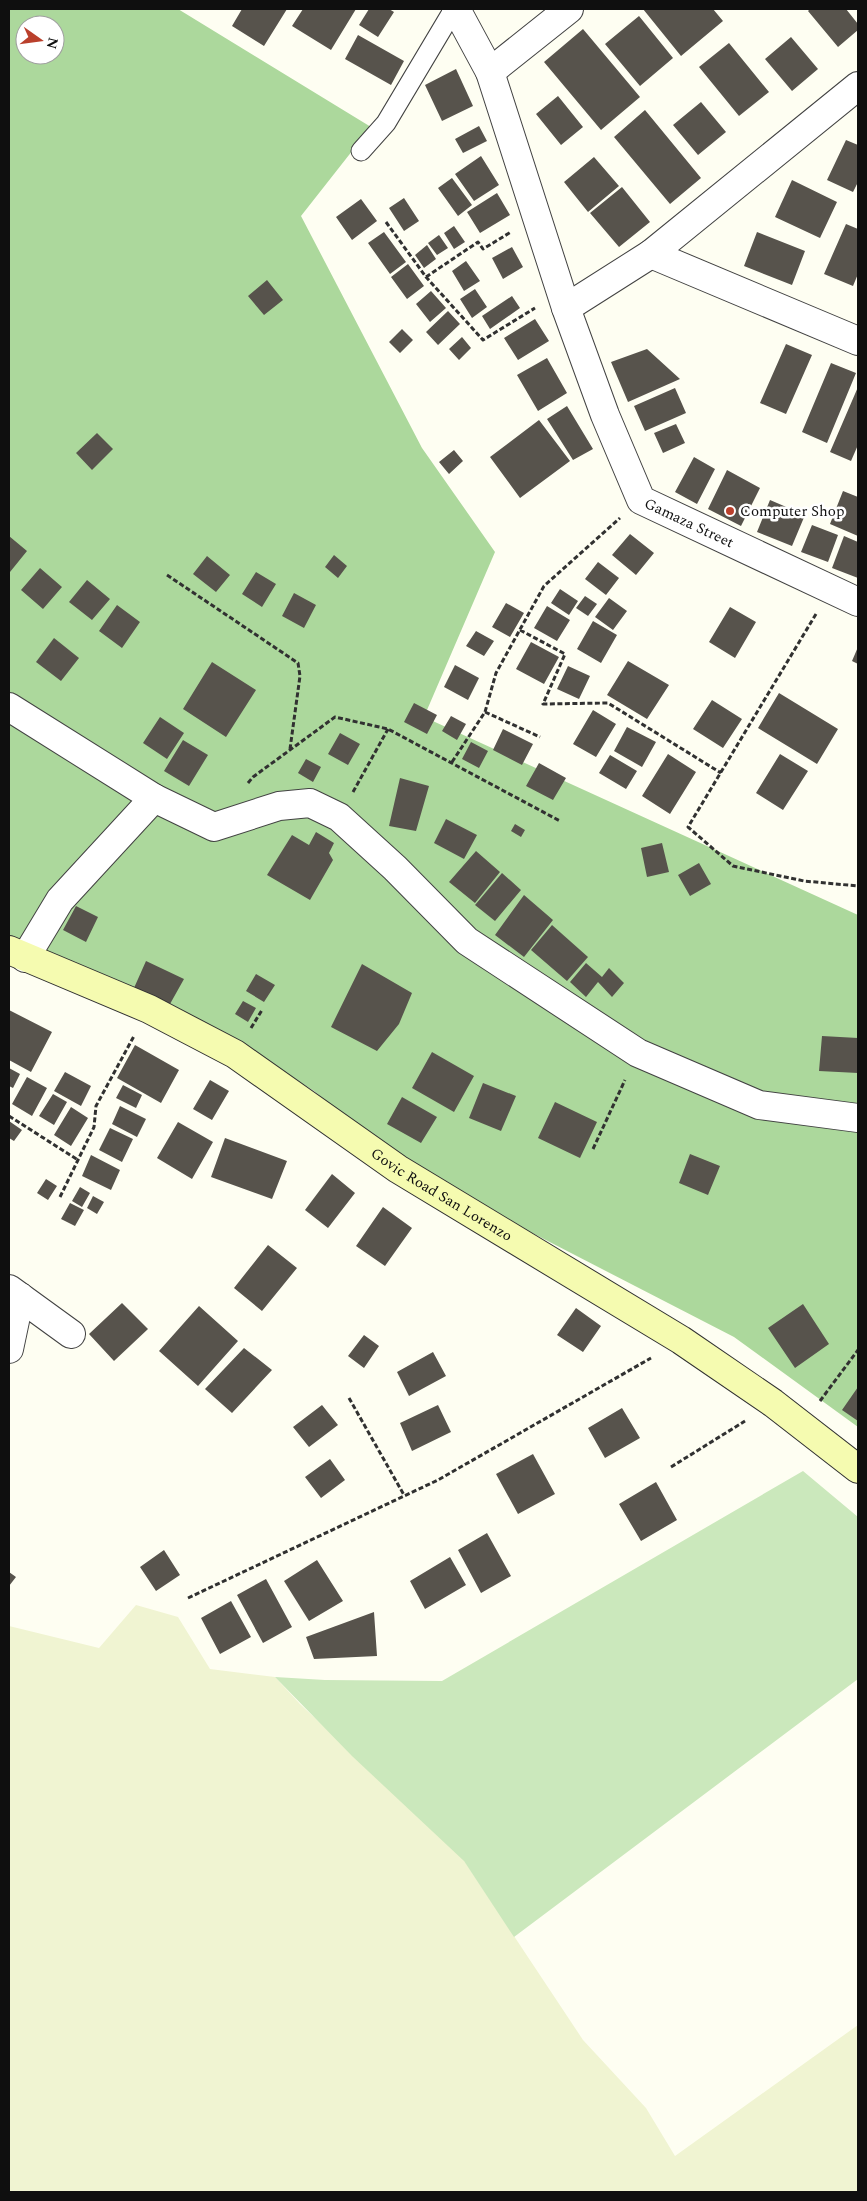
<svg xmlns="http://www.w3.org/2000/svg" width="867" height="2201" viewBox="0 0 867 2201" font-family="Spectral,serif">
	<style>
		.farmland { fill: #f0f4d2 }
		.green { fill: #cbe8bc }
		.forest { fill: #acd89c; fill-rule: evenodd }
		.building { fill: #57534c }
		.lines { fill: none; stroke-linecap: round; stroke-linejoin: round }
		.lane-casing { stroke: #424242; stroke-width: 21 }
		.street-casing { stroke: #424242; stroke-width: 30 }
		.secondary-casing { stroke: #313131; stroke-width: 30 }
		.path { stroke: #313131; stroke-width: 3; stroke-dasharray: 5 2.5; stroke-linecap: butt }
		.lane { stroke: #fff; stroke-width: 19 }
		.street { stroke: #fff; stroke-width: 28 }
		.secondary { stroke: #f5fbb0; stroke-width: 28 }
		.poi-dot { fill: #ba402c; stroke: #fff; stroke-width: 2 }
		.labels { text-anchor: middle; stroke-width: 5; stroke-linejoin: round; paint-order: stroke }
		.poi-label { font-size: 15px; fill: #0f0f0f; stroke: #fff; text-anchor: start }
		.street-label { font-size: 15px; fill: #0f0f0f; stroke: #fff }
	</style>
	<rect width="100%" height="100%" fill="#fefef2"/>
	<!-- farmland -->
	<path class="farmland" d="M136 1605 178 1617 210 1669 275 1677 300 1704 461 1856 583 2040 646 2108 675 2156 858 2025V2192H9V1626L99 1648Z"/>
	<!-- green -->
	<path class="green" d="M803 1471 858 1517V1679L514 1937 464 1861 352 1756 275 1677 325 1680 442 1681Z"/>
	<!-- forest -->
	<path class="forest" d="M9 9H178L371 127 301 216 422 448 495 552 424 717 858 915V1427L734 1337 470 1201 372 1139 314 1091 252 1051 80 968 9 936ZM25 25H55V55H25Z"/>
	<!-- building -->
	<path class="building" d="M242 9H287L264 46 232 26Z
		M303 9H356L331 50 292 26Z
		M369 9H389L394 12 378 37 359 25Z
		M643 9H713L723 21 681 56Z
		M810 9H846L858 24V30L838 47 808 11Z
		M639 16 673 58 640 86 605 44Z
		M583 29 640 97 601 130 544 62Z
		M358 35 404 61 391 85 345 59Z
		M791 37 818 69 792 91 765 59Z
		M729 43 769 92 739 116 699 67Z
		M456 69 473 106 442 121 425 85Z
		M558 96 583 127 561 145 536 114Z
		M701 102 726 132 698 155 673 125Z
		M645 110 701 178 670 204 614 137Z
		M479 126 487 141 463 153 455 139Z
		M846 140 858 145V182L853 192 827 180Z
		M481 156 499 185 474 201 455 174Z
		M594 157 619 186 588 212 564 182Z
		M452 178 472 205 458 216 438 188Z
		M792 180 837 202 820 238 775 217Z
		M622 187 650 222 619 247 590 213Z
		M497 193 510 215 480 233 467 212Z
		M404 198 419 221 404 231 389 208Z
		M361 199 377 221 352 240 336 217Z
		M846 224 858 229V274L853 286 824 274Z
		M454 226 465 242 454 249 444 233Z
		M384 232 406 262 390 274 368 243Z
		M757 232 805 251 792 285 744 266Z
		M439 235 448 248 437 255 428 243Z
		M427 245 436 259 424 268 415 255Z
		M512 247 523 267 503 279 492 258Z
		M466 261 480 281 464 291 452 271Z
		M408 264 424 286 407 299 391 277Z
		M267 280 283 300 264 315 248 296Z
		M475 289 487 307 472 318 460 299Z
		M431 291 446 308 430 322 416 304Z
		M512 296 520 308 490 329 482 316Z
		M448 311 460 324 438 345 426 332Z
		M535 319 549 341 518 360 504 338Z
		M402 329 413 340 400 353 389 342Z
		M462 337 471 348 459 360 449 349Z
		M786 344 812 355 786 414 760 403Z
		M647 349 680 379 628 402 611 362Z
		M547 358 567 393 538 411 517 375Z
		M831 363 856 373 827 443 802 432Z
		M858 387V445L851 461 830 452Z
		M675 388 686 413 645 431 634 406Z
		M567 406 593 449 573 460 547 419Z
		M539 420 570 461 520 498 490 457Z
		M676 424 685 443 663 453 654 433Z
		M97 433 113 449 92 470 76 453Z
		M454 450 463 461 449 474 439 462Z
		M694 457 715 469 697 504 675 492Z
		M727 470 760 488 741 526 708 509Z
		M843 491 858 497V536L830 524Z
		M770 500 805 515 792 546 757 532Z
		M812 525 838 535 828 562 801 552Z
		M630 534 654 553 636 575 612 555Z
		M9 536 27 551 10 572 9 571Z
		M844 536 858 542V578L832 568Z
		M334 555 347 566 338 578 325 567Z
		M207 556 230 575 216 592 193 574Z
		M598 562 619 578 606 595 585 579Z
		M40 568 62 587 43 609 21 590Z
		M256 572 276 584 262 607 242 594Z
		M87 580 110 599 92 620 69 602Z
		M560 589 578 601 569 615 551 603Z
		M294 593 316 605 304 628 282 616Z
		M585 596 597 604 588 616 576 608Z
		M609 598 627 611 613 630 595 617Z
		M506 603 524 613 510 637 492 627Z
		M117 605 140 622 122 648 99 631Z
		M547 606 570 620 557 641 534 628Z
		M730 607 756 622 735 658 709 642Z
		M593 621 617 635 601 663 577 649Z
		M476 631 494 641 484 656 466 646Z
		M54 638 79 658 61 681 36 662Z
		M531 642 559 657 544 684 516 669Z
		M858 647V664L852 661Z
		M628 661 669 685 647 719 607 695Z
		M212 662 256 690 226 737 183 709Z
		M455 665 479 678 468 700 444 687Z
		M568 666 590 676 579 699 557 689Z
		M779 693 838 729 817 764 758 728Z
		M712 700 742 719 723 748 693 729Z
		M414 703 437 715 427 734 404 722Z
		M593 710 616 724 596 757 573 744Z
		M451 716 466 724 457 740 442 731Z
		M160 717 184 733 167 759 143 743Z
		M627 727 656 742 642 767 614 751Z
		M503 729 533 744 522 765 493 750Z
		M340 733 360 744 348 765 328 754Z
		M183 740 208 755 189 786 164 771Z
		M471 742 488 751 479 768 462 759Z
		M668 754 696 772 670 814 642 796Z
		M780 754 808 771 783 810 756 793Z
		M610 755 637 771 626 789 599 773Z
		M306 759 321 767 313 782 298 773Z
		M539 763 566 778 553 800 526 786Z
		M400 778 429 786 416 831 389 826Z
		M446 819 477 835 464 859 434 843Z
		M515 824 525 830 521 837 511 831Z
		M316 832 334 843 329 853 333 860 310 900 267 875 292 835 309 845Z
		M662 843 669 872 647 877 641 848Z
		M476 851 500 872 475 903 449 882Z
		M699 863 711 884 690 896 678 875Z
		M502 873 521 890 495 921 475 905Z
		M524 895 553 920 524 957 495 935Z
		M76 906 98 917 86 942 63 930Z
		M552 925 588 957 567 981 531 950Z
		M146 961 184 979 170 1004 134 988Z
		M586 963 602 977 609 968 624 983 612 997 598 982 586 997 570 982Z
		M362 964 412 993 399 1024 377 1051 331 1027Z
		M256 974 275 985 264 1002 246 991Z
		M243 1001 256 1008 248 1022 235 1014Z
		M9 1010 52 1032 31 1072 9 1060Z
		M822 1036 858 1038V1073L819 1071Z
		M135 1045 179 1070 161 1103 117 1078Z
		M432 1052 474 1076 454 1112 412 1088Z
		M9 1068 20 1074 13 1088 9 1086Z
		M65 1072 91 1086 81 1106 54 1091Z
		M27 1077 47 1088 32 1116 12 1104Z
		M210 1080 229 1091 212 1120 193 1109Z
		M483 1083 516 1096 501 1131 469 1118Z
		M123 1085 142 1095 136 1108 116 1098Z
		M53 1094 67 1102 54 1125 39 1116Z
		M402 1097 437 1117 421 1143 387 1124Z
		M555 1102 597 1122 580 1158 538 1138Z
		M120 1106 146 1119 137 1137 112 1124Z
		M71 1107 88 1118 71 1146 54 1135Z
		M9 1121 22 1130 14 1141 9 1138Z
		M178 1122 213 1142 192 1179 157 1158Z
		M110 1128 133 1139 122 1162 99 1150Z
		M225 1138 287 1161 272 1199 211 1177Z
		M690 1154 720 1166 708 1195 679 1183Z
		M91 1155 120 1170 111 1190 82 1176Z
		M332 1174 355 1193 328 1228 305 1210Z
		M46 1179 57 1186 48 1200 37 1193Z
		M80 1187 90 1193 82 1207 72 1201Z
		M93 1196 104 1202 97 1214 87 1208Z
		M70 1203 84 1210 75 1226 61 1219Z
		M383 1207 412 1228 385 1266 356 1246Z
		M268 1245 297 1268 262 1311 234 1288Z
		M122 1303 148 1329 114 1361 89 1334Z
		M803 1304 829 1344 795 1368 768 1328Z
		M199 1306 238 1341 198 1386 159 1351Z
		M576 1308 601 1326 583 1352 557 1335Z
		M364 1335 379 1346 364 1368 348 1356Z
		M244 1348 272 1370 232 1413 205 1389Z
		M433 1352 446 1376 409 1396 397 1372Z
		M858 1387V1421L842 1410Z
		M322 1405 338 1425 309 1447 293 1427Z
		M438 1405 451 1432 412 1451 400 1423Z
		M622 1408 640 1438 605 1458 588 1428Z
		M533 1454 555 1494 518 1514 496 1474Z
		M330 1459 345 1480 321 1498 305 1477Z
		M656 1482 677 1520 641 1541 619 1504Z
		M487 1533 511 1576 481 1593 458 1550Z
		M164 1550 180 1575 156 1591 140 1567Z
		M450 1557 466 1585 425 1609 410 1581Z
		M317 1560 343 1601 309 1621 284 1581Z
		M9 1572 16 1577 9 1586Z
		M266 1579 292 1627 263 1643 237 1595Z
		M231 1601 251 1637 220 1654 201 1618Z
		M374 1612 377 1656 314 1659 306 1637Z"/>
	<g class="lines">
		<!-- lane casing -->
		<g class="lane-casing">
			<path id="lane" d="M361 151 386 123 454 9"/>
		</g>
		<!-- street casing -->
		<g class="street-casing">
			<g id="street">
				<path id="s1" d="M456 9 490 72 566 308 605 415 641 500 858 602"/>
				<path d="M490 72 569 9"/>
				<path d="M651 254 858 341"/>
				<path d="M566 308 651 254 858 86"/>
				<path d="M9 707 154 798 214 827 279 806 310 803 339 817 395 868 467 941 638 1053 759 1105 858 1118"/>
				<path d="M25 958 60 900 154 798"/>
				<path d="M9 1289 71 1334"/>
				<path d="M9 1349 20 1297"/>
			</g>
		</g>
		<!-- secondary casing -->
		<g class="secondary-casing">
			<g id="secondary">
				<path id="s2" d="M9 950 149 1009 235 1054 398 1169 681 1340 773 1403 858 1469"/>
			</g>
		</g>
		<!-- path -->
		<path class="path" d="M386 222 426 277 483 340 535 308
			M426 277 478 242 483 249 511 232
			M167 575 298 663 300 676 290 749
			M816 614 688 827 733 866 804 881 858 886
			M520 630 565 654 543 704 608 703 721 773
			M485 712 540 737
			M452 762 485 712 496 673 544 586 620 518
			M248 783 253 777 335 717 388 729 560 821
			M353 792 388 729
			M251 1028 262 1010
			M9 1116 78 1160
			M593 1149 625 1080
			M60 1197 94 1127 96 1106 134 1036
			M349 1398 404 1495
			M820 1401 858 1350
			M671 1467 745 1421
			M188 1598 438 1480 651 1358"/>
		<!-- lane -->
		<use href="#lane" class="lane"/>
		<!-- street -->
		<use href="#street" class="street"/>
		<!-- secondary -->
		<use href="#secondary" class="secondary"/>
	</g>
	<!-- markers -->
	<circle class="poi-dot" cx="730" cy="511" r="5"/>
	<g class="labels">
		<!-- poi labels -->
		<g class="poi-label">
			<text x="740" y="516">Computer Shop</text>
		</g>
		<!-- street labels -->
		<g class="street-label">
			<text dy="5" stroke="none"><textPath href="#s1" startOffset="579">Gamaza Street</textPath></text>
			<text dy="5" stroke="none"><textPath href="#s2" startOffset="499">Govic Road San Lorenzo</textPath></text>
		</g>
	</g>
	<!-- border -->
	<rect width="867" height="2201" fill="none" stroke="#0f0f0f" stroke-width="20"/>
	<!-- north arrow -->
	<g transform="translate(40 40) rotate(104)"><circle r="24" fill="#ffffff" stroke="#9f9f9f"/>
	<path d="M0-4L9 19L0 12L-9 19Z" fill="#ba402c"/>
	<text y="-8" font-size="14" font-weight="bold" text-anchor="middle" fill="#0f0f0f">N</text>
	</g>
</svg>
